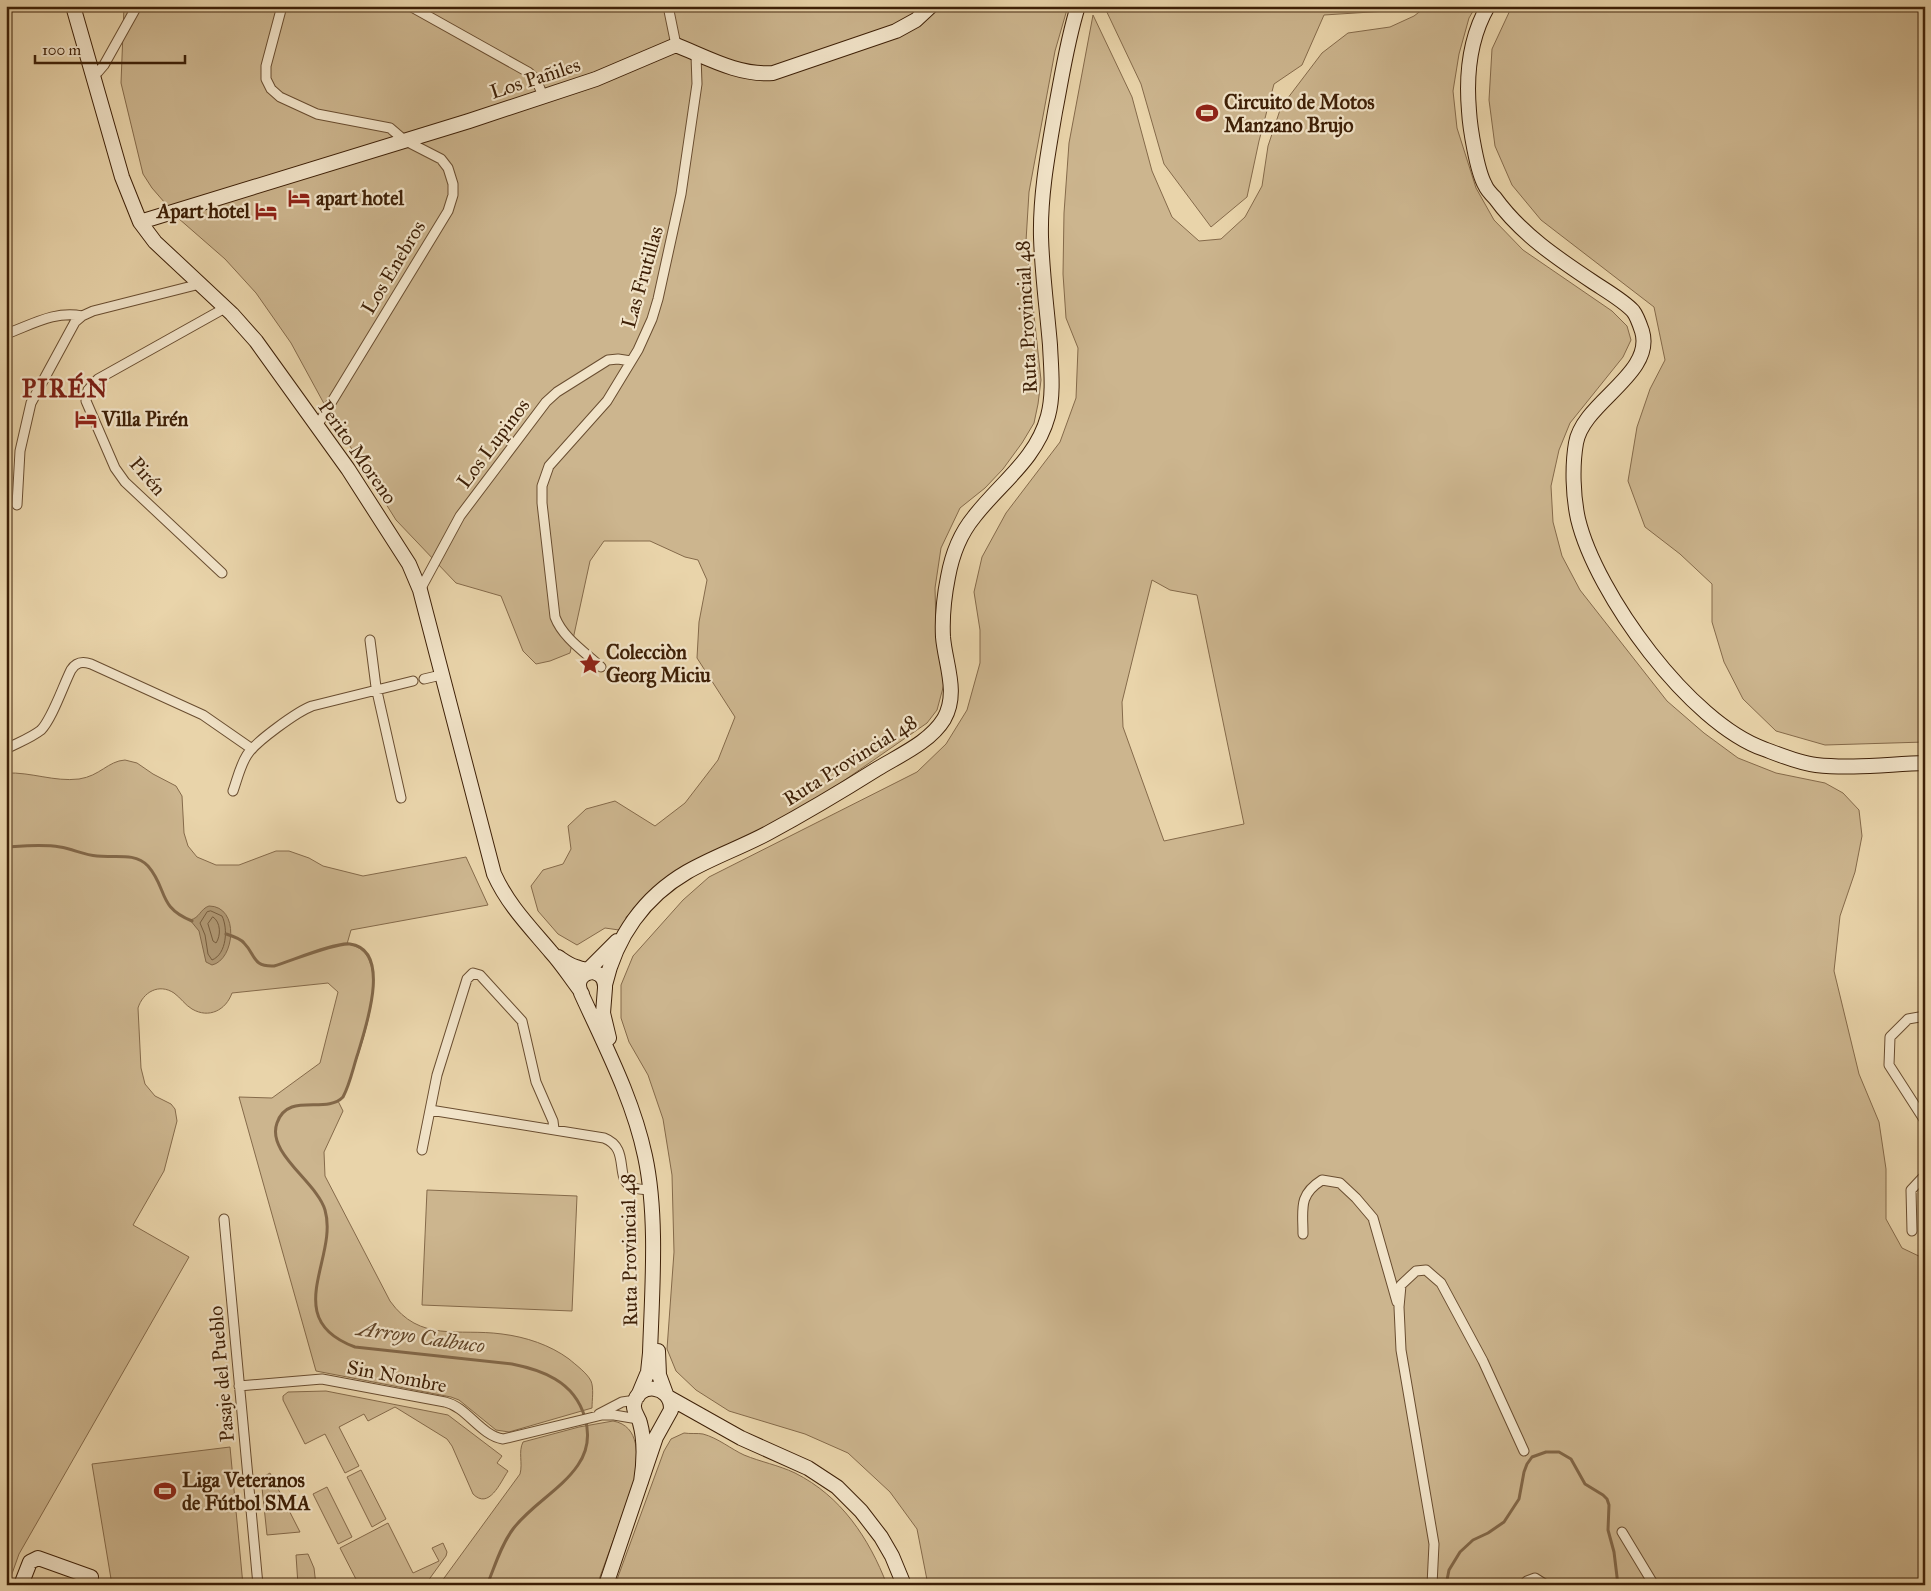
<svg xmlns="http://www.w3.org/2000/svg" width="1931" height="1591" viewBox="0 0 1931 1591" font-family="'IM FELL Great Primer',serif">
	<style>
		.green { fill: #ccb58e; stroke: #856a4a; fill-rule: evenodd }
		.water { fill: #af9773; stroke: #826748 }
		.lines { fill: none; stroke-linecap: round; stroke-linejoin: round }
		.shore { stroke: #765c3d; stroke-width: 1 }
		.stream { stroke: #826748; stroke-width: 3 }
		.street-casing { stroke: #694d30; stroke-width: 11 }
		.secondary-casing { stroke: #3e2007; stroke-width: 16 }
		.street { stroke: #f1e3c8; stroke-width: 9 }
		.secondary { stroke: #f1e3c8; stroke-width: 14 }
		.labels { text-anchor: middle; stroke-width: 4.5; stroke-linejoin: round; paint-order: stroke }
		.street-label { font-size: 20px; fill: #3e2007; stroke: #f1e3c8 }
		.poi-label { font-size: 20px; font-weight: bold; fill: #3e2007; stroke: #f1e3c8; text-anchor: start }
		.water-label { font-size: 21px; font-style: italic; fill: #604427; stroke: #f1e3c8 }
		.district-label { font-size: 25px; font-weight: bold; letter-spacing: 1px; fill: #7a1f14; stroke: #f1e3c8 }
	</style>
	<rect width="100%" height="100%" fill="#e9d4aa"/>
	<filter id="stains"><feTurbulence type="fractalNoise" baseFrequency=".004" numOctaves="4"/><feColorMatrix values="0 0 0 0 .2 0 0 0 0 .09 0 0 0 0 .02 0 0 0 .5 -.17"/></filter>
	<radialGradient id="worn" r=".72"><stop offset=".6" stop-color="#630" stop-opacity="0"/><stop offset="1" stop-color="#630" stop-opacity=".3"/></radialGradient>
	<!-- green -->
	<path class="green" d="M124 6H1068L1055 51 1029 192 1026 241 1041 380 1038 404 1034 423 1022 443 1003 469 985 488 960 508 941 548 935 588 936 627 942 655 944 684 937 710 927 723 767 834 634 910 626 917V931L605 928 577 945 558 934 538 911 531 886 543 870 563 864 571 849 568 826 586 809 615 801 655 826 685 803 718 760 735 717 697 658 699 622 707 580 698 560 685 557 650 541H604L590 561 570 653 550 661 536 664 523 651 501 596 456 583 396 520 328 411 291 343 256 293 225 259 178 218 152 188 143 174 121 83Z
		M1104 6H1408L1402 10 1324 15 1302 65 1274 84 1259 141 1247 197 1211 227 1164 164 1141 84Z
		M1427 6H1476L1469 18 1459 54 1453 91 1457 128 1476 188 1494 220 1523 250 1612 311 1627 326 1631 340 1623 357 1570 423 1559 450 1551 486 1553 522 1562 556 1580 590 1667 701 1704 733 1738 758 1776 773 1825 783 1843 793 1859 810 1862 836 1855 872 1840 916 1834 971 1859 1074 1879 1122 1886 1169V1219L1902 1248 1925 1259V1585H928L917 1529 890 1492 848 1453 805 1434 729 1411 696 1390 676 1371 667 1349 674 1252 672 1175 663 1119 648 1075 629 1042 621 1018V985L633 956 683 900 709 877 917 772 946 744 967 710 980 663V630L974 592 982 557 1006 513 1060 442 1076 398 1078 348 1066 318 1063 274 1064 213 1069 143 1093 15 1132 97 1152 171 1172 217 1199 241 1221 239 1245 217 1262 186 1268 146 1281 107 1322 53 1348 33 1390 27 1414 16ZM1152 580 1170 590 1197 595 1244 824 1164 841 1123 727 1122 702Z
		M1512 6H1925V742L1825 745 1776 731 1743 699 1724 662 1712 622V584L1680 554 1645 527 1628 481 1637 427 1650 389 1665 360 1654 307 1541 220 1512 185 1495 146 1489 100 1492 49Z
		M125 760 137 763 153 774 176 786 182 796 184 833 188 846 197 857 216 865H239L276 851H289L309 858 323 866 363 876 466 857 488 905 351 930 347 944C401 951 356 1059 346 1090L343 1097 338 1101 343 1111 324 1152 325 1176 390 1301C420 1343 458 1328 502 1334 526 1337 550 1345 569 1359 576 1365 587 1373 591 1381 594 1388 592 1400 592 1408L509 1432 496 1430 459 1400 451 1397 316 1371 239 1097 272 1098 320 1063 338 992 328 983 232 993C226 1010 209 1019 192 1009 185 1005 181 998 174 993 159 983 143 992 138 1008L141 1068 145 1084 155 1096 171 1104 175 1109 177 1121 164 1171 133 1225 189 1257 19 1554 8 1585H6V773C32 772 54 782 79 779 100 776 108 761 125 760Z
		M427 1190 577 1196 572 1311 422 1305Z
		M326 1391 448 1415 502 1456 497 1463 508 1471C500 1483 489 1510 473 1494L452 1446 447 1439 395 1407 368 1421 364 1414 339 1427 359 1466 345 1473 325 1434 305 1444 283 1400V1396L288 1392Z
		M613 1421C641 1426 637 1457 636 1478L597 1585H439L520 1474C523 1463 518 1452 523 1442L579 1427Z
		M684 1433C690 1434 698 1433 703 1434 718 1438 731 1449 744 1455 761 1462 778 1465 795 1473 841 1496 869 1538 887 1585H615L664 1451 671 1439Z
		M230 1447 243 1585H112L92 1464Z
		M361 1470 386 1519 372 1527 347 1477Z
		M270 1473 300 1532 267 1535 261 1478Z
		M327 1487 352 1537 338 1544 313 1494Z
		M388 1523 413 1573 439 1561 432 1548 443 1543 447 1552 446 1556 425 1585H359L340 1548Z
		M308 1554 314 1568 316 1585H298L296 1555Z"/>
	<!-- water -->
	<path class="water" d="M209 906C240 906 235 960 212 965L206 962 199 931 190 920C200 918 200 909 209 906Z"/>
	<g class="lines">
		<!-- shore -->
		<path class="shore" d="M211 911 222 916C228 928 227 954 212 960L208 954 205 935 200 923 207 912Z
			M213 917C221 922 221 936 216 943L213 941 208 924Z"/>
		<!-- stream -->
		<path class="stream" d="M6 847C24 846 42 844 60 847 73 849 84 855 97 856 114 858 135 852 148 866 168 889 157 907 192 921
			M226 934C232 936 240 938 244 943 256 955 252 967 274 966 291 961 336 942 350 944 393 950 365 1029 358 1053 353 1068 350 1084 343 1097 326 1115 288 1091 277 1123 266 1153 317 1182 325 1210 339 1258 279 1319 355 1347L512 1364C527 1367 542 1371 555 1379 584 1396 598 1436 578 1465 561 1490 531 1505 513 1529 501 1545 495 1566 487 1585
			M1446 1585 1449 1570 1460 1552 1473 1540 1488 1533 1504 1522 1519 1499 1524 1472 1527 1464 1532 1457 1546 1452H1559L1571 1459 1585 1484 1603 1495 1607 1499 1609 1505 1608 1530 1614 1552 1618 1585"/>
		<!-- street casing -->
		<g class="street-casing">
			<path id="street" d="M282 6 266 66V79L271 89 280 97 317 114 390 128 404 140 441 159 448 168 453 184V195L448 211 317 426
				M410 6 528 72 536 79 543 96
				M668 6 676 45
				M92 75 98 72 104 65 137 6
				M6 334C31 325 56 310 82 316
				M17 505 20 451 31 403 75 322 82 316 93 311 200 284
				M222 573 125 482 115 468 86 401 88 390 98 379 225 308
				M420 590 460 516 546 402 557 392 608 360 618 359 631 361
				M370 640 376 687 401 798
				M601 667C585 652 563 638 555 617L542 503V486L549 466 607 401 638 350 652 319 658 299 681 194 697 84 696 55
				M424 679 441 675
				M6 749C17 743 31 738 41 730 52 719 63 686 71 670 76 662 82 661 91 664L203 715 252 749
				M233 791C237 780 240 766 247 755 255 742 298 711 312 706L413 681
				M1925 1016 1908 1019 1890 1037 1889 1065 1925 1121
				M430 1110 604 1138C630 1148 615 1176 630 1186 635 1190 644 1189 650 1190
				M422 1150 437 1075 467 979 473 973 480 975 522 1021 536 1082 553 1121 554 1129
				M224 1219 258 1585
				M1912 1231 1911 1190 1925 1175
				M1303 1234C1303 1209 1298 1195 1322 1180L1340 1183 1356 1198 1373 1218 1397 1302
				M239 1386 322 1379 445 1402C467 1407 480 1435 503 1439L602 1415H614L638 1419
				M599 1414 622 1402 636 1400
				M1622 1532 1654 1585
				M1432 1585 1434 1544 1401 1350 1399 1307 1401 1285 1416 1271 1426 1270 1441 1283 1483 1361 1524 1451
				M1523 1585 1527 1581 1535 1578 1546 1585"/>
		</g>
		<!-- secondary casing -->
		<g class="secondary-casing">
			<path id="secondary" d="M73 6 122 177 140 222 155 242 232 314 256 341 348 469 409 564 420 590 494 874C508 905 530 927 551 952 562 964 570 977 580 990
				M1488 6C1470 37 1466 76 1469 111 1470 128 1477 171 1485 185 1487 190 1491 194 1495 198 1521 234 1557 258 1593 282 1605 290 1624 301 1633 311 1637 316 1640 325 1642 331 1655 374 1583 402 1576 443 1572 466 1573 496 1578 519 1596 594 1690 723 1764 749 1780 755 1799 763 1816 765 1852 769 1889 764 1925 763
				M140 222 469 121 596 79 676 45C706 57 739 76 773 73L896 31 916 20 931 6
				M558 957C564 961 569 965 576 967 588 972 606 970 605 988
				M583 975 617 941
				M605 985C616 937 644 897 687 872 713 857 742 847 768 833 805 813 842 791 877 769 900 755 930 742 944 719 959 693 945 663 943 637 942 617 944 597 948 577 952 555 960 534 974 517 1000 483 1036 460 1048 416 1054 394 1051 368 1050 345 1047 309 1042 273 1041 237 1040 195 1048 153 1055 112 1062 76 1067 41 1078 6
				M605 988 603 1013 609 1038
				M581 993C605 1046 633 1099 645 1156 658 1216 652 1291 650 1353L648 1372 638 1396
				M582 994C575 983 581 973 593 972
				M658 1351 659 1375 666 1394
				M668 1397 741 1438 808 1468 837 1487 861 1511 881 1537 892 1556 904 1585
				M21 1585 30 1562 38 1558 91 1577
				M606 1585 656 1437 671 1410C672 1384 637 1381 634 1405 633 1412 639 1417 640 1423 645 1441 644 1463 641 1482"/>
		</g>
		<!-- street -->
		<use href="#street" class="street"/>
		<!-- secondary -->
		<use href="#secondary" class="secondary"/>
	</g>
	<!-- icons -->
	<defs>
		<g id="stadium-bare" transform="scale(1.725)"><path d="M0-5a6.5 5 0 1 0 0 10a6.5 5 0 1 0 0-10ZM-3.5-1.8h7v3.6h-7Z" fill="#8f2418" stroke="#f1e3c8" stroke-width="2.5" paint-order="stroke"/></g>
		<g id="hotel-bare" transform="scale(1.725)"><path d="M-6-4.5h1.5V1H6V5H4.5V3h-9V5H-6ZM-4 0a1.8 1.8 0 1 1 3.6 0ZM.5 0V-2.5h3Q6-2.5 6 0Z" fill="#8f2418" stroke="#f1e3c8" stroke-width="2.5" paint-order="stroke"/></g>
		<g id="sight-bare" transform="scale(1.725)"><path d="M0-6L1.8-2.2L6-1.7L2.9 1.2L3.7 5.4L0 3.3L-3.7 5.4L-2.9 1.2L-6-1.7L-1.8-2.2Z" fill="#8f2418" stroke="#f1e3c8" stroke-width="2.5" paint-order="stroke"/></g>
	</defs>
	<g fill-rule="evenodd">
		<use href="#stadium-bare" x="1207" y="113"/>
		<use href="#hotel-bare" x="299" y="198"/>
		<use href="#hotel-bare" x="266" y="211"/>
		<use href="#hotel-bare" x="86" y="419"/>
		<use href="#sight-bare" x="590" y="664"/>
		<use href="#stadium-bare" x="165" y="1491"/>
	</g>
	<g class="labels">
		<!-- street labels -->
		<g class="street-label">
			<text transform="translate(535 78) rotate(-18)" y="7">Los Pañiles</text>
			<text transform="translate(393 267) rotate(-59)" y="7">Los Enebros</text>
			<text transform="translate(642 277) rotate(-74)" y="7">Las Frutillas</text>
			<text transform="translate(1026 317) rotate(-93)" y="7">Ruta Provincial 48</text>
			<text transform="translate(493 443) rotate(-53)" y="7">Los Lupinos</text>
			<text transform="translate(358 452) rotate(55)" y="7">Perito Moreno</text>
			<text transform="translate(148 476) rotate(49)" y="7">Pirén</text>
			<text transform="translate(850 760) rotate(-32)" y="7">Ruta Provincial 48</text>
			<text transform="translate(629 1250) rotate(-91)" y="7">Ruta Provincial 48</text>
			<text transform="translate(221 1374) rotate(-95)" y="7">Pasaje del Pueblo</text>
			<text transform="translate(397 1376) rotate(11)" y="7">Sin Nombre</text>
		</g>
		<!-- poi labels -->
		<g class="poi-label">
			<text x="1224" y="109">Circuito de Motos<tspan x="1224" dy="23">Manzano Brujo</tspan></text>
			<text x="316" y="205">apart hotel</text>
			<text x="250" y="218" text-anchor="end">Apart hotel</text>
			<text x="102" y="426">Villa Pirén</text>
			<text x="606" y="659">Colecciòn<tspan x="606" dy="23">Georg Miciu</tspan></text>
			<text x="182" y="1487">Liga Veteranos<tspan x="182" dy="23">de Fútbol SMA</tspan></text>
		</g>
		<!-- water labels -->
		<g class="water-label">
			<text transform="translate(421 1337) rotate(8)" y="7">Arroyo Calbuco</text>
		</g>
		<!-- district labels -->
		<g class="district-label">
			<text x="65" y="397">PIRÉN</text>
		</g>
	</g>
	<!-- margin -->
	<rect width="1931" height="1591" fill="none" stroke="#e9d4aa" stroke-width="25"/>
	<rect x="8" y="8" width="1916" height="1576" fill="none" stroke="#3e2007" stroke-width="2.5"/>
	<rect x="12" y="12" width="1906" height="1566" fill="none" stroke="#3e2007"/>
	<!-- scale -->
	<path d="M35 55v8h150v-8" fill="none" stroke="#3e2007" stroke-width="2.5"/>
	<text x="42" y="55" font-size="15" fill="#3e2007" stroke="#f1e3c8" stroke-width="4" paint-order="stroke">100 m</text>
	<rect width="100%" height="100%" filter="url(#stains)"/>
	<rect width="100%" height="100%" fill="url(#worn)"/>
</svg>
